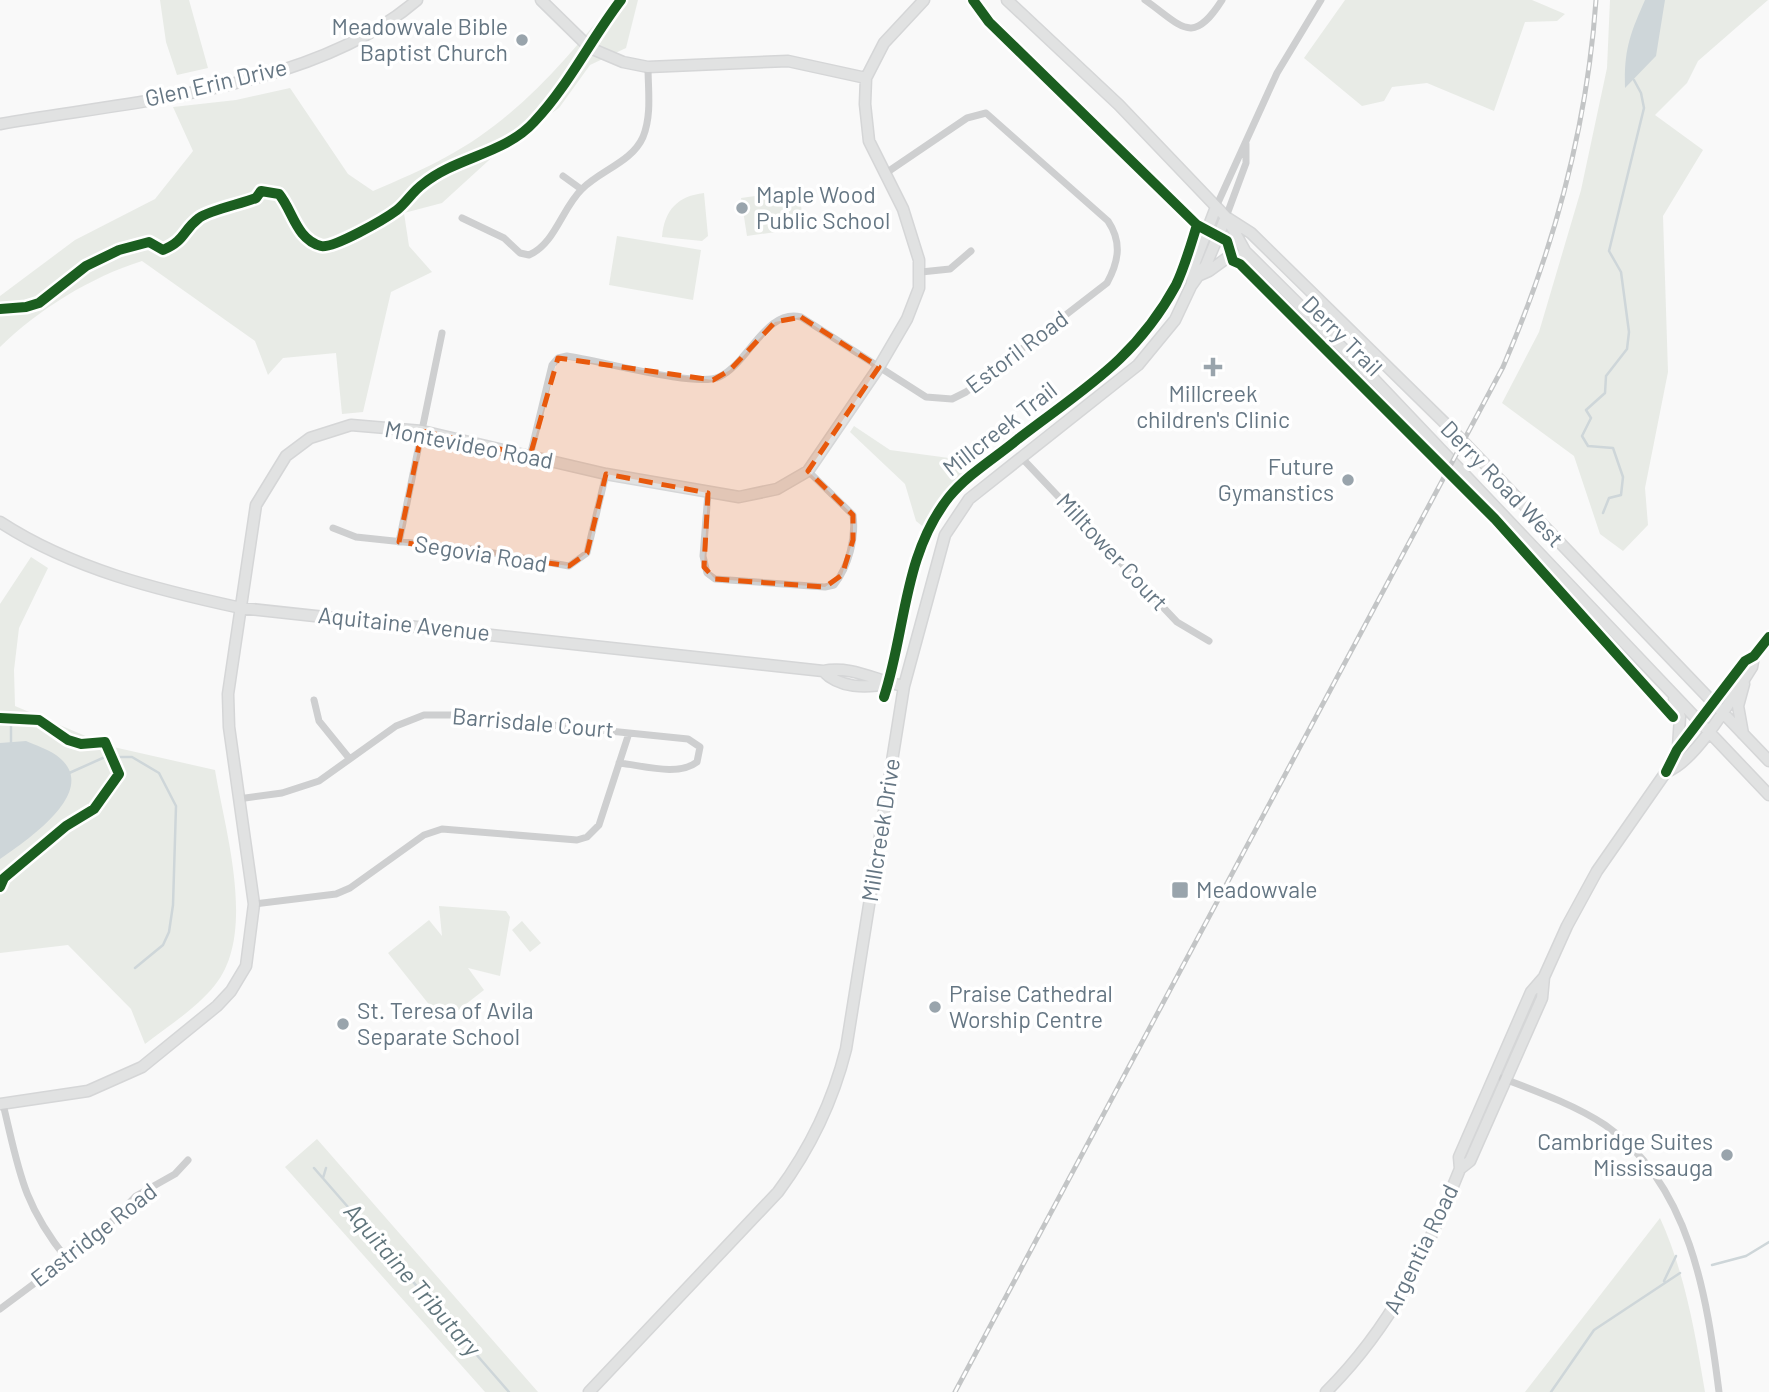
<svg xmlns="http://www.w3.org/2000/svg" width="1769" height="1392" viewBox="0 0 1769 1392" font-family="Barlow,sans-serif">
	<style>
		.green { fill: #e8ebe6 }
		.water { fill: #ced6d9 }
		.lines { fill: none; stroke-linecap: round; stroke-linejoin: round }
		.stream { stroke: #ced6d9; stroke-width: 2.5 }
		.secondary-casing { stroke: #d5d6d7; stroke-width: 13 }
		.street { stroke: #cecfd0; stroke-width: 7 }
		.secondary { stroke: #e1e2e2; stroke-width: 10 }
		.rail-casing { stroke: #c3c5c6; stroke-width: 5 }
		.rail { stroke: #fff; stroke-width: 2.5; stroke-dasharray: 8; stroke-linecap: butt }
		.cycleway-casing { stroke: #fff; stroke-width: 15 }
		.cycleway { stroke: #1b5e20; stroke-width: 10 }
		.marked { fill: #e8590c; fill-opacity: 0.2; stroke: #e8590c; stroke-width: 5; stroke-dasharray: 14 9; stroke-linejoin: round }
		.poi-dot { fill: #99a4ac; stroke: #fff; stroke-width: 2.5 }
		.labels { text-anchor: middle; stroke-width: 7; stroke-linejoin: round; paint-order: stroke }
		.poi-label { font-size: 23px; fill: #657683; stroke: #fff; text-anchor: start }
		.street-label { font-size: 23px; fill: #657683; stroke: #fff }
		.water-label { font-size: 24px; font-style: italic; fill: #60757c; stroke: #fff }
	</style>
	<rect width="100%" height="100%" fill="#f9f9f9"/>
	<!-- green -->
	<path class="green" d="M160 0H189L208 68 177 75 166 42Z
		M614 0H638L626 48 590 65 559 108 510 141 442 203 404 213 409 246 432 272 391 292 363 412 342 414 336 353 283 358 268 375 255 341 142 261C91 277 39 309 0 347V296L75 240 155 199 193 151 173 107 236 100 290 88 348 174 373 191C398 180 423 170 446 157 514 121 567 60 614 0Z
		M1345 0H1532L1565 14 1557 21 1525 22 1494 111 1427 83 1392 87 1384 101 1362 106 1304 58Z
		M1610 0H1768L1698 61 1687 83 1655 115 1703 150 1663 216 1668 372 1645 488 1648 525 1623 551 1600 534 1574 456 1502 403 1539 332 1581 190 1607 68Z
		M799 190 804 228 747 236 741 198Z
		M704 193 708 236 702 241 662 237C664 210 678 196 704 193Z
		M617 236 701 250 693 300 609 285Z
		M854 426 890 450 949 458 967 475 926 529 916 521 905 484 850 432Z
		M31 557 48 568 19 628 14 670 15 706 109 746 215 770C225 831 257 933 215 985 197 1008 168 1026 145 1044L131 1009 68 945 0 953V604Z
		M439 906 506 911 510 917 500 976 468 968 484 990 443 1022 388 953 429 920 442 936Z
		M522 921 541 943 530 952 512 930Z
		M317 1139 538 1392H485L285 1167Z
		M1660 1218C1685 1273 1695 1332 1705 1392H1525Z"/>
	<!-- water -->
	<path class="water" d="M1645 0H1665L1656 56 1625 88C1624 49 1630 34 1645 0Z
		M26 741C35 745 47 749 56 755 104 789 27 840 0 859V743Z"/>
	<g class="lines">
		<!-- stream -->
		<path class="stream" d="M1603 513 1609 498 1621 495 1623 477 1613 448 1588 446 1582 436 1591 418 1586 410 1605 393 1606 376 1627 349 1629 332 1621 272 1609 251 1644 108 1641 93 1634 80
			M11 726V744
			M67 774 105 757H132L159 773 176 806 173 905 169 932 163 945 135 968
			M314 1168 509 1392
			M323 1178 326 1168
			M1712 1265 1746 1256 1769 1242
			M1664 1281 1676 1256
			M1551 1392 1594 1330 1680 1273"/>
		<!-- secondary casing -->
		<g class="secondary-casing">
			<path id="secondary" d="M541 0 590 48 623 62 648 67 788 61 866 78
				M1007 0 1119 105 1226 217 1251 233 1455 433 1769 761
				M0 124C131 101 313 90 417 0
				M1228 220 1245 251 1371 376 1769 795
				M1200 275 1209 271 1231 255 1251 259
				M1192 282 1195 262 1216 207
				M0 522C72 569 158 590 241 608L823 671C852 665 876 681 904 686
				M823 671C839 688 866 689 889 683
				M1674 700 1680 717 1678 747
				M1743 734 1738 706 1744 684
				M1666 772C1696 762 1734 695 1752 667L1754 656
				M0 1104 88 1091 142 1067 217 1006 231 991 246 966 254 904 229 727 228 694 256 505 286 456 310 438 351 425 422 431 606 474 739 497 777 489 808 471 879 367 907 319 919 288V260L903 209 869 141 865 104 866 78 884 43 924 0
				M1460 1169 1470 1161 1542 998 1544 977
				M589 1392 778 1192C810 1149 833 1101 846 1049L904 686 945 535 969 499 1138 365 1175 320 1191 286 1206 265 1226 217
				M1326 1392C1393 1325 1425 1255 1460 1169L1459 1157 1531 992 1544 977 1567 926 1597 871 1666 772 1677 750 1745 661 1754 656 1769 637"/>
		</g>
		<!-- street -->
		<path class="street" d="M1145 0C1182 26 1192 47 1222 0
			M563 176 581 189
			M1216 207 1277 73 1321 0
			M1226 217 1246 163V144
			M462 218 504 238 520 253 529 255C555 244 562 208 582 189 601 170 632 162 643 137 652 115 648 89 648 67
			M921 272 950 269 971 251
			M530 456 552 365 558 358 567 356C598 360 696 388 719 377 748 364 766 308 801 317L926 397 952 399 966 392 1107 283C1119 261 1122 242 1108 221L986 113 967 118 886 173
			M1020 456 1177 622 1209 641
			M708 493 703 556 707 573 715 579 825 587 834 585C849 566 856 538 853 515L808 471
			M333 528 356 537 470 549 569 566 587 553 606 474
			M399 542 442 333
			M314 700 319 721 349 758
			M238 799 282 793 319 781 396 726 424 715H456L629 733 688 739 700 747 697 762C678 777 641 765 619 763
			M254 904 336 894 350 888 424 835 442 829 577 840 587 837 599 825 629 733
			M1502 1078C1536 1091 1575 1105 1605 1125 1690 1184 1707 1296 1719 1392
			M3 1104C19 1170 22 1203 66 1258
			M0 1309 98 1236 136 1196 175 1174 188 1160"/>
		<!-- secondary -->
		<use href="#secondary" class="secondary"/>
		<!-- rail casing -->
		<g class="rail-casing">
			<path id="rail" d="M955 1392 1503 367C1554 249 1587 128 1596 0"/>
		</g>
		<!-- rail -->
		<use href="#rail" class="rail"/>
		<!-- cycleway casing -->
		<g class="cycleway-casing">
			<path id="cycleway" d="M973 0 989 22 1197 225 1227 241 1233 261 1240 264 1495 519 1673 717
				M0 309 26 307 39 303 86 266 119 250 149 242 163 250C186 240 182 231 199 218 210 210 241 204 256 198L261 191 279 194C293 211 296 239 321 246 333 249 385 219 397 210 406 203 413 191 423 184 456 157 505 154 534 122 569 85 591 39 621 0
				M884 697C906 630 903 555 949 497 968 474 995 458 1018 439 1083 389 1135 360 1176 285 1185 266 1191 244 1197 225
				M0 718 39 720 68 740 81 744 105 742 119 774 94 809 66 826 4 878 0 887
				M1666 772 1677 750 1745 661 1754 656 1769 637"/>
		</g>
		<!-- cycleway -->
		<use href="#cycleway" class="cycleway"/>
	</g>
	<!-- marked area -->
	<path class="marked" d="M801 317 879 367 808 471 853 515V540L842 575 825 587 715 579 704 567 708 493 606 474 587 553 569 566 399 542 422 431 530 456 558 358 713 380 730 370 775 322Z"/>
	<!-- markers -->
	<g class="poi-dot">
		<circle cx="522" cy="40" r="7"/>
		<circle cx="742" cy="208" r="7"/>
		<path d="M1209.5 356.5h7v7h7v7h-7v7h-7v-7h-7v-7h7z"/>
		<circle cx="1348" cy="480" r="7"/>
		<rect x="1171" y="881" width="18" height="18" rx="3.5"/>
		<circle cx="935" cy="1007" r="7"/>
		<circle cx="343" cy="1024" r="7"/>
		<circle cx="1727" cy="1155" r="7"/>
	</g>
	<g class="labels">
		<!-- poi labels -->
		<g class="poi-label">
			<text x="508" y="35" text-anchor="end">Meadowvale Bible<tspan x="508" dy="26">Baptist Church</tspan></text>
			<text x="756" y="203">Maple Wood<tspan x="756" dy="26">Public School</tspan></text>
			<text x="1213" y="402" text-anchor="middle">Millcreek<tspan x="1213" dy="26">children's Clinic</tspan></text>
			<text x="1334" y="475" text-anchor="end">Future<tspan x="1334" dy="26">Gymanstics</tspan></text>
			<text x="1196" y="898">Meadowvale</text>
			<text x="949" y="1002">Praise Cathedral<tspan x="949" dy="26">Worship Centre</tspan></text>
			<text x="357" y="1019">St. Teresa of Avila<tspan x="357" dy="26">Separate School</tspan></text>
			<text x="1713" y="1150" text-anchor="end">Cambridge Suites<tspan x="1713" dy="26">Mississauga</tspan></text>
		</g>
		<!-- street labels -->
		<g class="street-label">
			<text transform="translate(216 83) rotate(-13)" y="8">Glen Erin Drive</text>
			<text transform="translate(1342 336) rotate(45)" y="8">Derry Trail</text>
			<text transform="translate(1017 352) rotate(-37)" y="8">Estoril Road</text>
			<text transform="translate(1000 429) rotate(-38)" y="8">Millcreek Trail</text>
			<text transform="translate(469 445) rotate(11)" y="8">Montevideo Road</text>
			<text transform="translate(1502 484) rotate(46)" y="8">Derry Road West</text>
			<text transform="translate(1112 552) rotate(47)" y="8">Milltower Court</text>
			<text transform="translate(481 554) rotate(9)" y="8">Segovia Road</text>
			<text transform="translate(404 624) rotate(6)" y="8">Aquitaine Avenue</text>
			<text transform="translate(533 723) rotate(5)" y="8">Barrisdale Court</text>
			<text transform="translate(881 830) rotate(-81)" y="8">Millcreek Drive</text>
			<text transform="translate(94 1235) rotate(-38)" y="8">Eastridge Road</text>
			<text transform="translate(1421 1249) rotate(-64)" y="8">Argentia Road</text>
		</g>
		<!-- water labels -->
		<g class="water-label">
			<text transform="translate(412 1280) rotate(49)" y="8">Aquitaine Tributary</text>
		</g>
	</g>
</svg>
